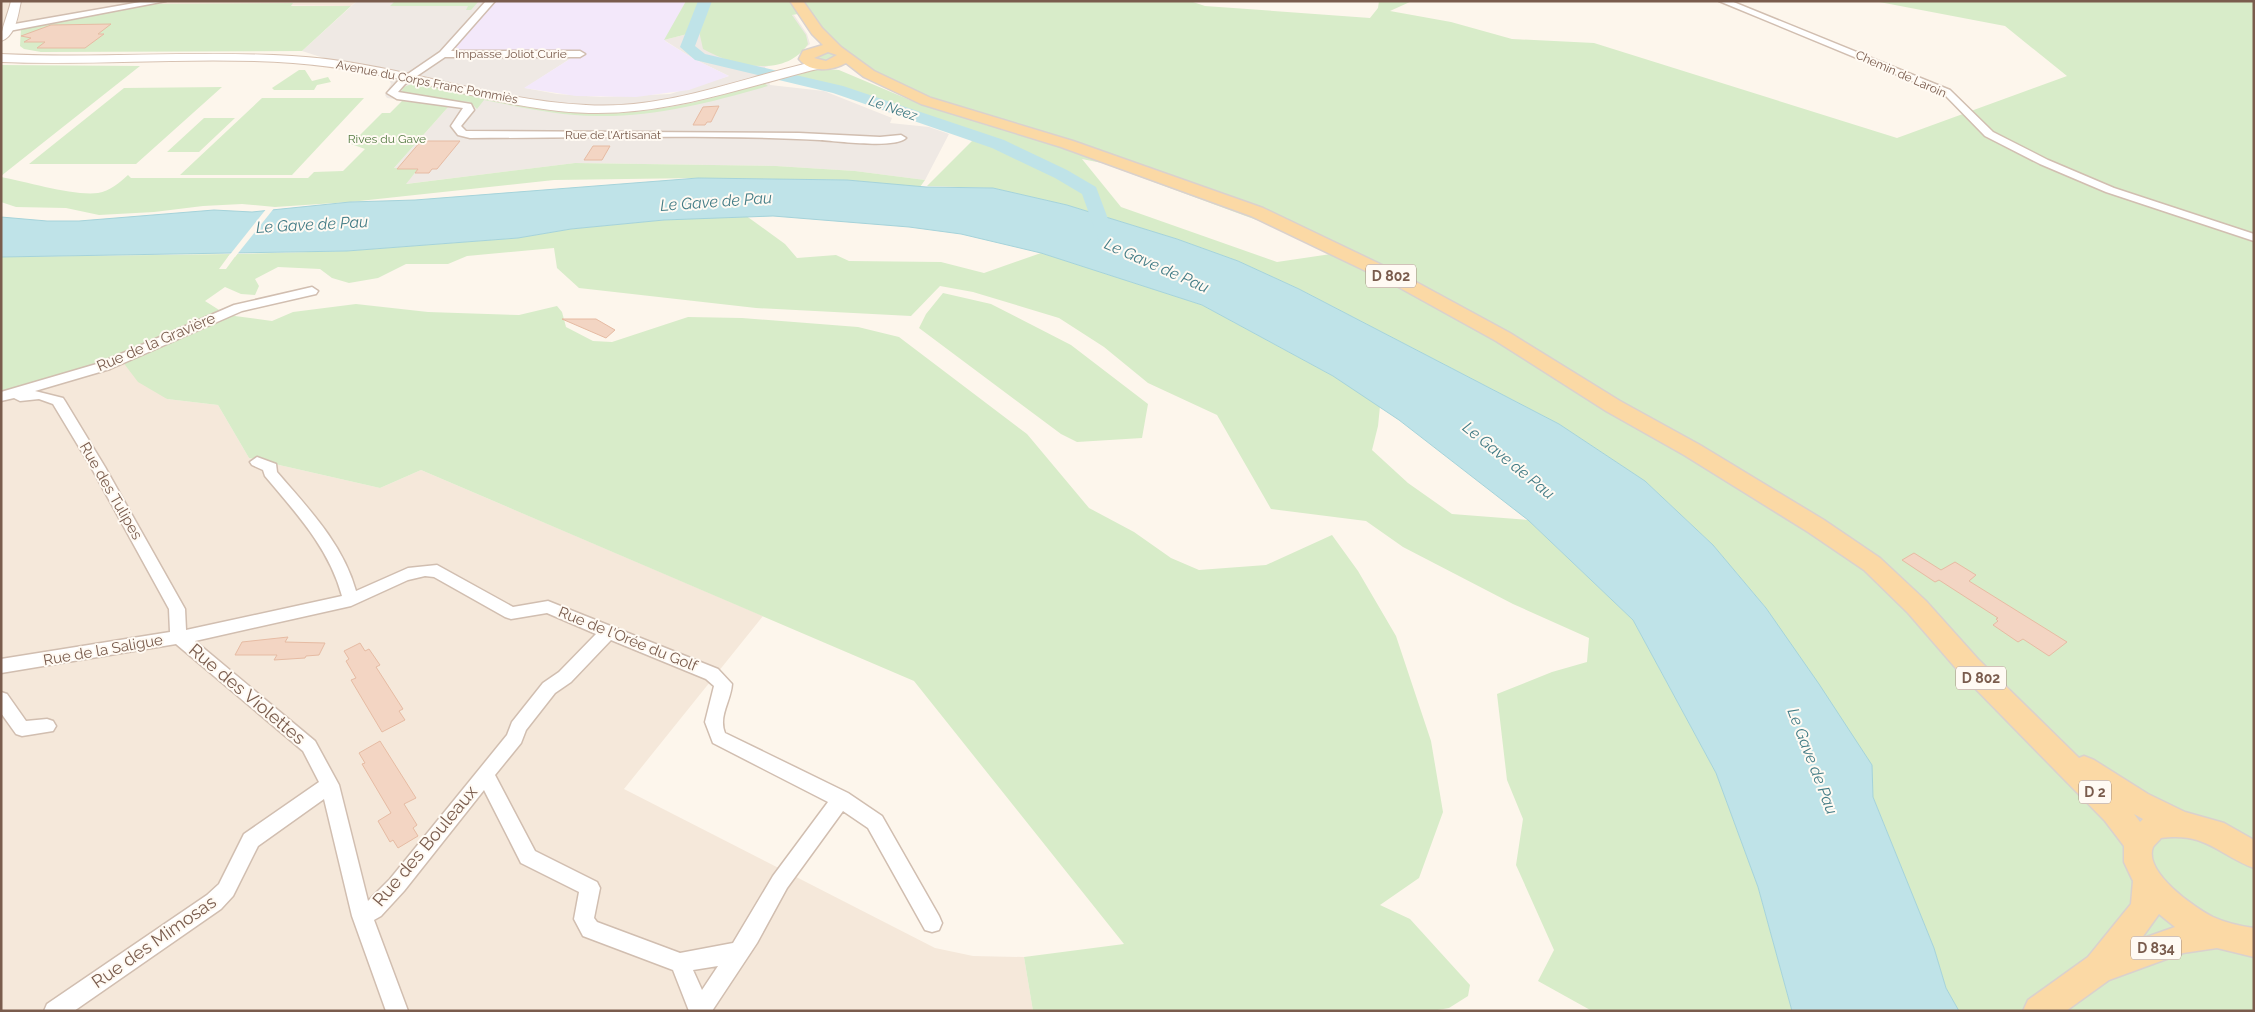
<svg xmlns="http://www.w3.org/2000/svg" width="2255" height="1012" viewBox="0 0 2255 1012" font-family="Raleway,sans-serif">
	<style>
		.residential { fill: #f5e8da }
		.industrial { fill: #efe9e4 }
		.education { fill: #f3e8fa }
		.green { fill: #d8ecc9; fill-rule: evenodd }
		.water { fill: #bfe3e8; stroke: #a5d3da }
		.pier { fill: #fdf6ec }
		.lines { fill: none; stroke-linecap: round; stroke-linejoin: round }
		.river { fill: #bfe3e8; fill-rule: evenodd }
		.building { fill: #f3d5c3; stroke: #e6bba3 }
		.minor-casing { stroke: #d1beb0; stroke-width: 3 }
		.tertiary-casing { stroke: #d1beb0; stroke-width: 2 }
		.secondary-casing { stroke: #d6c0b0; stroke-width: 2 }
		.primary-casing { stroke: #dad1cd; stroke-width: 3 }
		.minor { fill: #fff; fill-rule: evenodd }
		.tertiary { fill: #fff; fill-rule: evenodd }
		.secondary { fill: #fff; fill-rule: evenodd }
		.primary { fill: #fbd9a5; fill-rule: evenodd }
		.labels { text-anchor: middle; stroke-width: 4; stroke-linejoin: round; paint-order: stroke }
		.far-street-label { font-size: 12px; fill: #7a5c4d; stroke: #fffaf3 }
		.far-park-label { font-size: 12px; fill: #537a41; stroke: #fffaf3 }
		.far-water-label { font-size: 14px; font-style: italic; fill: #437c86; stroke: #fffaf3 }
		.shield { fill: #fffaf3; stroke: #a28b7f; stroke-width: 1 }
		.shield-label { font-size: 14px; font-weight: bold; fill: #7a5c4d }
		.street-label { font-size: 15px; fill: #7a5c4d; stroke: #fffaf3 }
		.water-label { font-size: 16px; font-style: italic; fill: #437c86; stroke: #fffaf3 }
		.near-street-label { font-size: 18px; fill: #7a5c4d; stroke: #fffaf3 }
	</style>
	<rect width="100%" height="100%" fill="#fdf6ec"/>
	<!-- residential -->
	<path class="residential" d="M1 1H357L351 6 150 4 1 32Z
		M119 357 167 399 218 405 249 458 380 488 421 470 763 616 624 789 935 948 973 956 1024 957 1033 1011H1V392Z"/>
	<!-- industrial -->
	<path class="industrial" d="M357 1H495L451 51H582L525 88 557 94 601 97 670 94 729 76 694 59 664 40 699 31 794 15 807 34 810 44 790 60 765 67 770 85 824 91 892 118 890 123 929 127 949 134 925 180 855 171 776 166 575 163 405 184 418 169 394 168 449 106 387 98 385 95 391 84 389 79 302 51Z"/>
	<!-- education -->
	<path class="education" d="M495 1H686L665 41 694 59 729 76 689 90 636 97 576 96 524 88 581 52H450Z"/>
	<!-- green -->
	<path class="green" d="M395 1H479L471 10H466L468 6H390Z
		M686 1H1190L1205 6 1370 18 1378 8 1379 1H1412L1390 11 1451 22 1512 39 1594 43 1897 138 2067 76 2005 26 1874 1H2254V1011H1959L1946 988 1934 948 1873 797 1871 765 1766 608 1713 545 1645 481 1559 424 1299 289 1238 261 1177 239 1067 205 993 188 927 186 980 133 846 88 787 75 814 68 839 70 910 100 989 126 994 122 836 59 821 62 812 57 828 51 798 14 792 15 806 35 808 44C785 79 733 66 703 49L699 31 664 40ZM1082 159 1102 163 1273 226 1331 254 1277 262 1121 207Z
		M293 3 291 6H351L302 51 41 52 24 49 20 46 21 28 150 4Z
		M1 65 140 66 1 176Z
		M299 70H305L312 81 328 77 331 82 317 85 314 90H274L272 88Z
		M763 82 768 86C712 102 655 117 597 116 559 116 521 107 484 100L477 109 470 102 412 96 401 92 404 87 414 83C465 93 517 108 568 112 635 118 701 104 763 82Z
		M222 87 136 164H29L124 88Z
		M262 98H364L292 175H180Z
		M402 101 449 106 394 168 418 169 406 184 575 163 776 166 855 171 925 180 920 187 847 180 698 178 554 180 350 202 275 207 242 204 203 206 154 212 99 215 66 208 16 207 1 202V177C28 182 73 196 98 193 110 191 119 183 128 175L131 178H308L314 172 343 171 365 149 351 144 382 113H390Z
		M204 118H235L199 152H167Z
		M745 215 785 244 797 258 836 255 849 261 941 262 984 273 1041 253 1202 305 1333 376 1380 406 1378 426 1372 450 1408 483 1452 514 1528 520 1633 620 1716 773 1758 887 1792 1011H1592L1538 981 1554 950 1516 865 1523 819 1507 780 1497 694 1552 672 1587 662 1589 638 1513 604 1403 547 1366 521 1271 509 1217 415 1148 383 1104 347 1059 318 973 292 940 286 911 316 756 308 579 288 557 268 554 248 467 256 448 264H406L378 278 349 283 332 278 320 269 278 267 255 279 259 286 255 295 241 294 225 287 205 301 227 315 272 321 293 312 356 304 428 312 519 315 557 306 562 312 566 327 593 341 612 342 688 317 742 318 858 327 899 337 1027 434 1089 508 1134 532 1171 558 1199 570 1266 565 1332 535 1358 571 1396 636 1431 741 1443 812 1419 878 1380 905 1410 919 1470 985 1468 996 1449 1008 1432 1011H1033L1024 957 1124 944 914 681 421 470 380 488 249 458 218 405 167 399 138 382 119 357 1 392V257L230 254 219 269H226L237 254 347 251 518 238 571 229 664 220Z
		M943 293 991 304 1071 345 1148 404 1142 438 1077 442 1061 434 919 328 926 314Z"/>
	<!-- water -->
	<path class="water" d="M698 178 847 180 926 187 993 188 1067 205 1177 239 1238 261 1299 289 1559 424 1645 481 1713 545 1766 608 1819 684 1872 765 1873 797 1934 948 1946 988 1959 1011H1792L1758 887 1716 773 1633 620 1528 520 1399 420 1333 376 1202 305 1041 253 961 234 909 227 773 216 664 220 571 229 518 238 347 251 1 257V217L47 221H79L214 210 252 212 350 202 415 200Z"/>
	<!-- pier -->
	<path class="pier" d="M275 207 235 257H228L267 208Z"/>
	<g class="lines">
		<!-- river -->
		<path class="river" d="M698 1H712L695 46 705 54 843 86 1004 140 1067 170 1096 187 1116 240 1114 244H1100L1082 194 1055 178 992 148 833 93 695 60 680 47Z"/>
	</g>
	<!-- building -->
	<path class="building" d="M111 24 98 34H104L85 48H37L45 42H24L31 38 21 36 51 25Z
		M719 106 711 122H707L705 125H693L703 107Z
		M421 141H460L437 169H432L429 173H415L418 169H397Z
		M593 146H610L602 160H584Z
		M562 319H596L615 330 606 338Z
		M1914 553 1941 570 1955 562 1976 575 1969 581 2067 642 2049 656 2023 639 2018 642 1993 625 1998 621 1996 619 1998 618 1939 580 1935 582 1902 560Z
		M288 637 285 642 325 643 319 655 306 656 305 658 274 660 277 655H235L242 642Z
		M360 643 365 651 369 649 380 665 376 667 403 709 399 711 405 720 382 732 351 680 356 678 346 661 349 659 344 651Z
		M380 741 416 798 404 804 417 825 413 828 418 836 398 848 393 840 390 842 378 821 391 813 362 764 365 763 359 753Z"/>
	<g class="lines">
		<!-- minor casing -->
		<g class="minor-casing">
			<path id="minor" d="M146 1H166L9 31 4 28 9 25Z
				M486 1H495L451 51H580L585 54 580 57H445L405 84 398 92 471 104 474 110 461 126 466 131 799 133 880 137 901 135 906 138C895 149 837 141 820 140 704 134 586 138 470 138L458 135 451 126 463 108 397 99 387 93 399 80 440 52Z
				M1719 1H1731L1950 90 1993 132 2048 160 2114 188 2254 234V241L2106 192 2040 164 1985 136 1944 94Z
				M312 287 318 291 316 294 242 311 110 369 35 391 63 398 65 401 105 467 185 609 186 630 342 596C329 548 296 513 265 476L263 470 252 465 250 462 257 457 276 464 277 472C308 508 343 544 356 591L408 568 437 565 513 607 548 601 718 669 732 684C731 701 718 716 725 733L848 793 882 816 939 916 942 923 939 930 932 932 925 930 868 828 843 811 787 888 757 943 712 1011H689L673 970 583 936 574 919 579 892 521 863 484 790 404 891 381 916 374 920 408 1011H386L352 916 324 799 258 846 233 896 221 909 74 1011H44L47 1004 207 895 219 884 244 834 319 782 303 751 176 644 1 673V659L170 632 169 609 91 467 53 404 39 399 20 401 14 398 1 401V392L100 363 234 305ZM425 576 434 577 505 617 511 619 547 613 596 634 559 672 543 683 512 722 507 735 390 879 368 901 339 785 315 741 195 641 351 606 408 580ZM611 640 706 679 714 686 705 722 713 743 828 802 773 876 733 943 680 953 597 922 594 918 600 888 597 882 535 851 495 775 521 743 526 730 555 693 571 682ZM718 966 702 990 693 970Z
				M1 692 7 694 26 721 47 719 53 721 56 726 53 731 22 736 16 734 1 713Z"/>
		</g>
		<!-- tertiary casing -->
		<g class="tertiary-casing">
			<path id="tertiary" d="M11 1H21C18 15 16 36 1 41 1 28 8 15 11 1Z"/>
		</g>
		<!-- secondary casing -->
		<g class="secondary-casing">
			<path id="secondary" d="M1 54C98 59 195 50 292 56 391 61 486 100 586 105 666 110 740 78 817 61L823 65 821 68C745 87 669 115 589 113 541 112 492 100 445 89 395 77 345 67 293 63 196 56 99 66 1 62Z"/>
		</g>
		<!-- primary casing -->
		<g class="primary-casing">
			<path id="primary" d="M790 1H803L822 28 841 47 874 71 931 98 1073 141 1263 208 1405 276 1510 333 1620 401 1700 445 1824 520 1880 558 1926 601 1978 659 2079 758 2084 756 2094 760 2148 794 2185 812 2224 823 2254 840V868C2217 854 2206 832 2161 838 2159 841 2155 844 2153 847 2143 872 2195 908 2213 917 2226 923 2240 926 2254 928V957L2217 948 2183 953 2109 980 2066 1011H2023L2028 1000 2088 957 2131 904 2133 881 2124 862V846L2105 821 1960 673 1908 613 1864 570 1808 532 1684 455 1606 411 1496 341 1393 284 1251 216 1061 147 921 104 864 77 846 63C832 71 810 73 799 59L803 51 823 45 812 34ZM828 52 837 55 826 61 814 58ZM2134 814 2143 819 2140 822ZM2159 914 2175 927 2141 939Z"/>
		</g>
		<!-- minor -->
		<use href="#minor" class="minor"/>
		<!-- tertiary -->
		<use href="#tertiary" class="tertiary"/>
		<!-- secondary -->
		<use href="#secondary" class="secondary"/>
		<!-- primary -->
		<use href="#primary" class="primary"/>
	</g>
	<g class="labels">
		<!-- far-street labels -->
		<g class="far-street-label">
			<text x="511" y="58">Impasse Joliot Curie</text>
			<text transform="translate(1901 74) rotate(24)" y="4">Chemin de Laroin</text>
			<text transform="translate(427 82) rotate(11)" y="4">Avenue du Corps Franc Pommiès</text>
			<text x="613" y="139">Rue de l'Artisanat</text>
		</g>
		<!-- far-park labels -->
		<g class="far-park-label">
			<text x="387" y="143">Rives du Gave</text>
		</g>
		<!-- far-water labels -->
		<g class="far-water-label">
			<text transform="translate(893 108) rotate(19)" y="5">Le Neez</text>
		</g>
		<!-- shield labels -->
		<g class="shield">
			<rect x="1366" y="264.5" width="50" height="23" rx="4"/>
			<rect x="1956" y="666.5" width="50" height="23" rx="4"/>
			<rect x="2079" y="780.5" width="32" height="23" rx="4"/>
			<rect x="2131" y="936.5" width="50" height="23" rx="4"/>
		</g>
		<g class="shield-label">
			<text x="1391" y="281">D 802</text>
			<text x="1981" y="683">D 802</text>
			<text x="2095" y="797">D 2</text>
			<text x="2156" y="953">D 834</text>
		</g>
		<!-- street labels -->
		<g class="street-label">
			<text transform="translate(156 342) rotate(-23)" y="5">Rue de la Gravière</text>
			<text transform="translate(111 491) rotate(60)" y="5">Rue des Tulipes</text>
			<text transform="translate(628 639) rotate(22)" y="5">Rue de l'Orée du Golf</text>
			<text transform="translate(103 650) rotate(-10)" y="5">Rue de la Saligue</text>
		</g>
		<!-- water labels -->
		<g class="water-label">
			<text transform="translate(716 201) rotate(-4)" y="6">Le Gave de Pau</text>
			<text transform="translate(312 224) rotate(-3)" y="6">Le Gave de Pau</text>
			<text transform="translate(1157 265) rotate(24)" y="6">Le Gave de Pau</text>
			<text transform="translate(1509 460) rotate(39)" y="6">Le Gave de Pau</text>
			<text transform="translate(1813 761) rotate(69)" y="6">Le Gave de Pau</text>
		</g>
		<!-- near-street labels -->
		<g class="near-street-label">
			<text transform="translate(247 694) rotate(40)" y="6">Rue des Violettes</text>
			<text transform="translate(425 846) rotate(-50)" y="6">Rue des Bouleaux</text>
			<text transform="translate(154 942) rotate(-35)" y="6">Rue des Mimosas</text>
		</g>
	</g>
	<!-- border -->
	<rect width="2255" height="1012" fill="none" stroke="#7a5c4d" stroke-width="5"/>
</svg>
